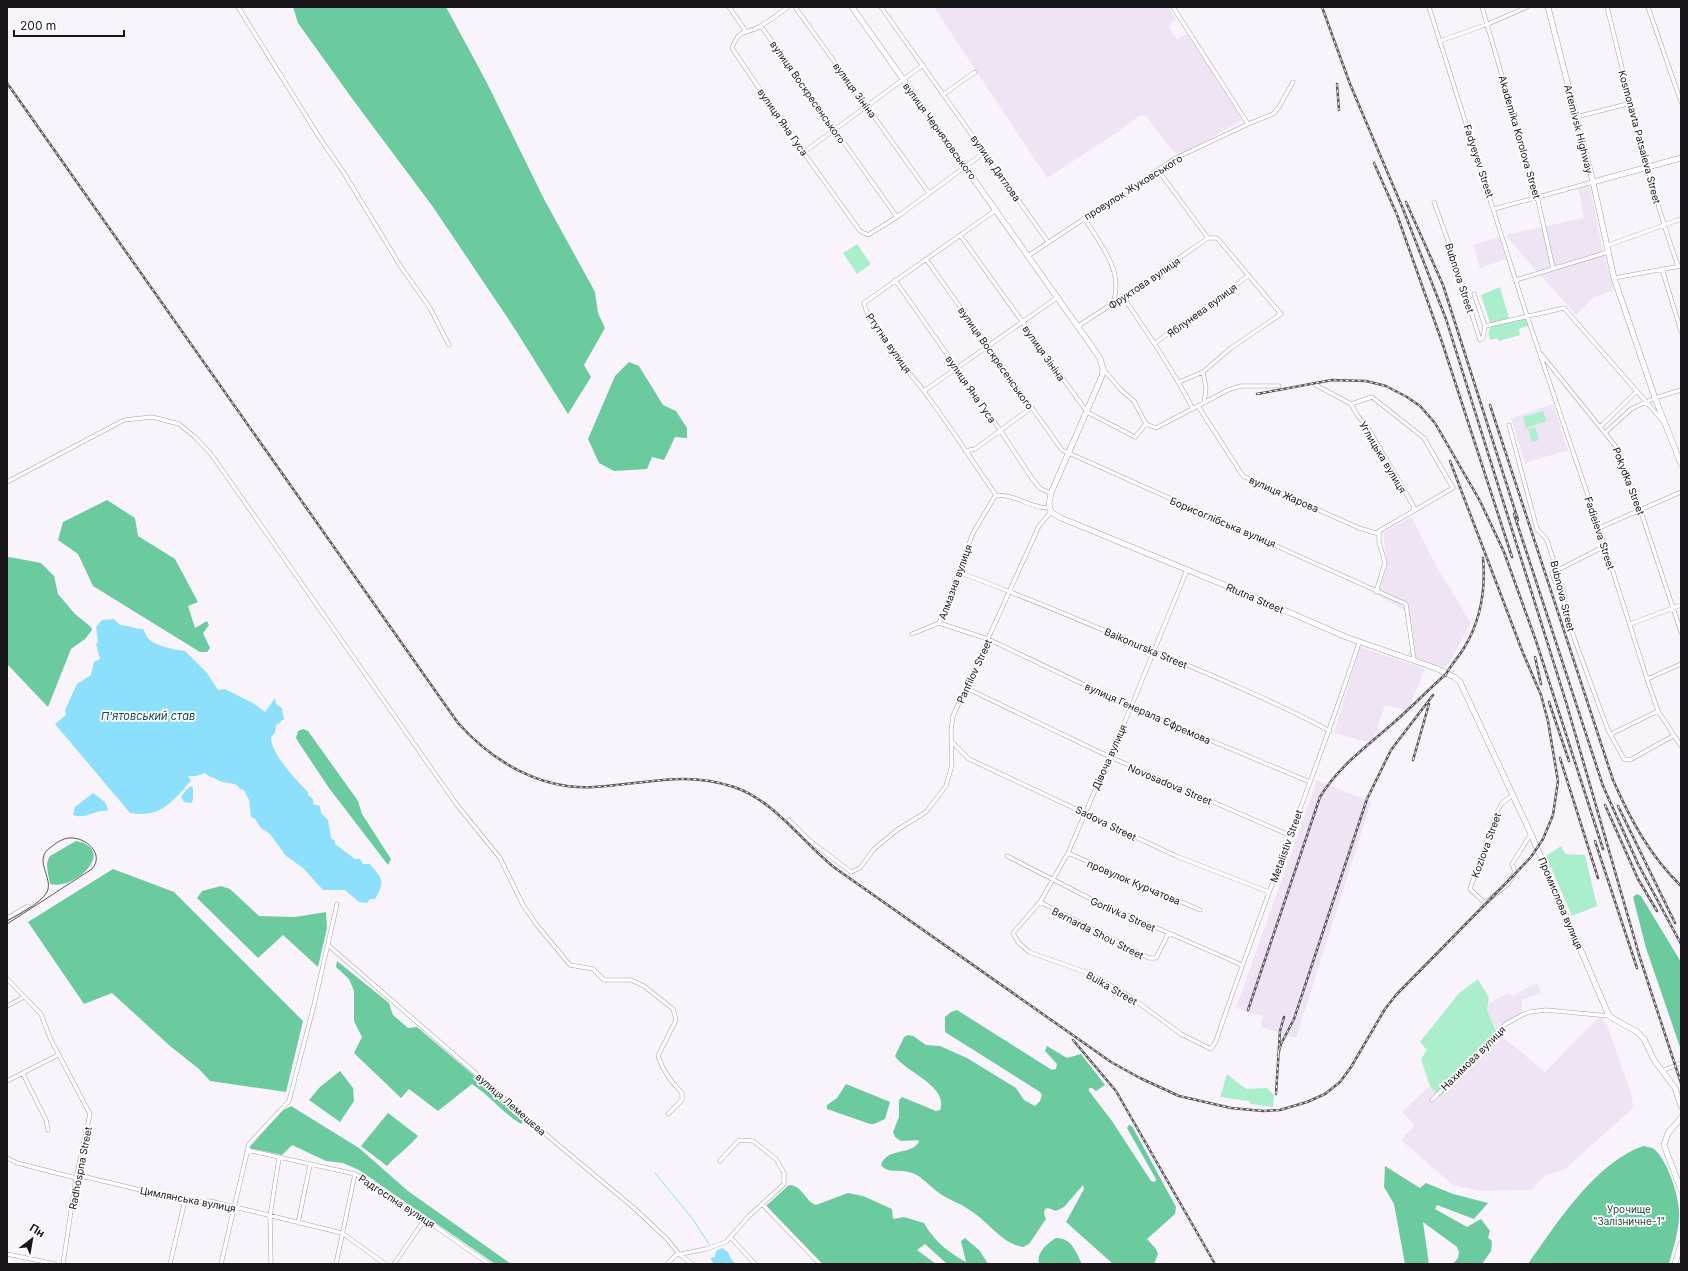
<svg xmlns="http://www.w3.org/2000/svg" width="1688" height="1271" viewBox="0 0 1688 1271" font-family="Inter,sans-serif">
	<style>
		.built { fill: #eee4f3 }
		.green { fill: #abeecc }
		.forest { fill: #6cca9f }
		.water { fill: #8de0fb }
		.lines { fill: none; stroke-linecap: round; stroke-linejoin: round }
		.stream { stroke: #8de0fb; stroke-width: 1 }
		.street-casing { stroke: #a5a0a8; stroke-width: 4.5 }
		.secondary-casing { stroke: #a5a0a8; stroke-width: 6 }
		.street { stroke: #fff; stroke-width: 3.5 }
		.secondary { stroke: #fff; stroke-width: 5 }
		.tram { stroke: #5c595e; stroke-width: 1 }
		.rail-casing { stroke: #5c595e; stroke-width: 2.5 }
		.rail { stroke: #fff; stroke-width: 1; stroke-dasharray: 3; stroke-linecap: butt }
		.labels { text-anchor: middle; stroke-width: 3.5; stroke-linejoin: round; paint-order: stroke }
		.street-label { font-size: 10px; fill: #181619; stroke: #fff }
		.park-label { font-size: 10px; fill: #1f4835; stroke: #fff }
		.water-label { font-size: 11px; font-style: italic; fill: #144553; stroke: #fff }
	</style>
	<rect width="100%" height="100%" fill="#f9f3fc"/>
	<!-- built -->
	<path class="built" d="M934 7H1168L1176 19 1168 26 1177 40 1187 34 1242 120 1181 155 1173 151 1146 116H1139L1119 131 1047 178Z
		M1589 183 1602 247 1614 290 1594 297 1576 315 1505 235 1584 218 1578 186Z
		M1499 237 1506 259 1480 268 1473 245Z
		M1553 404 1568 450 1525 463 1511 418Z
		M1411 517 1438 569 1471 623 1446 668 1408 655 1413 642 1404 610 1378 595 1387 566 1383 533Z
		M1360 647 1425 669 1408 710 1385 705 1372 743 1334 733Z
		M1317 780 1371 802 1296 1038 1261 1027 1263 1016 1236 1008Z
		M1537 983 1541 993 1522 1000V1013L1499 1034 1545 1072 1600 1016 1607 1025 1633 1099 1631 1102 1634 1107 1565 1169 1545 1176 1531 1190 1480 1191 1453 1185 1401 1140 1415 1125 1402 1112 1430 1086 1441 1097 1498 1033 1487 1010 1489 1003 1509 993 1512 996Z"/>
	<!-- green -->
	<path class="green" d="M857 244 871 264 857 274 843 253Z
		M1500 287 1509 318 1490 323 1481 295Z
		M1527 316 1530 325 1519 329 1520 335 1499 341 1497 338 1491 340 1488 334 1491 325Z
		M1543 411 1547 421 1526 428 1523 417Z
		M1535 427 1539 440 1532 442 1528 429Z
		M1561 846 1565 854 1585 855 1597 906 1572 916 1546 856Z
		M1478 979 1489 998 1487 1010 1496 1031 1498 1033 1440 1097 1430 1086 1421 1059 1427 1050 1420 1042 1459 993Z
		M1227 1074 1246 1089 1267 1088 1274 1095 1273 1107 1251 1104 1249 1101 1220 1097Z"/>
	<!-- forest -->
	<path class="forest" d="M293 7H446L486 81 544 199 595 292 598 313 605 328 584 365 591 377 568 414 513 326 433 207 351 97 298 23Z
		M629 362 639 366 663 405 676 411 687 428V438L675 437 664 460 652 457 647 469 614 471 599 463 588 439 615 376Z
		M107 500 135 518 138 536 175 559 198 602 188 606 195 628 207 621 209 625 203 633 210 648 207 652H200L93 586 78 554 58 540 63 522Z
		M9 557 41 563 54 576 58 594 75 614 91 627 92 630 85 639 71 649 48 707 7 664V558Z
		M303 729 308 731 358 801 362 814 391 859 388 865 329 788 299 743 296 738 298 731Z
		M76 841C118 849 75 891 50 884 49 875 44 864 50 856Z
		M113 869 174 892 303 1021 286 1092 210 1081 199 1069 170 1046 112 993 84 1004 28 922Z
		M221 886 230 889 259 916 295 917 326 912 327 928 318 967 283 935 258 958 197 898 202 891Z
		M1637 894 1641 896 1681 962V1050L1646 948 1633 897Z
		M337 961 389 1003 393 1015 408 1028 417 1027 525 1119 521 1124C503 1113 490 1096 472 1084L438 1111 409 1089 401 1098 354 1053 362 1037 354 1021V991L349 979 336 967Z
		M957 1010 1052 1070 1056 1069 1057 1064 1045 1051 1047 1046 1067 1058 1081 1054 1105 1085 1096 1091 1092 1088H1089V1091L1112 1121 1151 1181 1155 1182 1156 1179 1127 1128 1129 1125 1132 1126 1176 1207 1175 1214 1147 1239 1156 1249 1158 1254 1154 1264H1113L1066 1222 1084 1189 1083 1185 1064 1207 1056 1211 1048 1208 1045 1209 1044 1214 1046 1219 1029 1244 1023 1247C1003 1244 990 1224 974 1213 964 1205 952 1201 942 1195 934 1190 928 1183 920 1177 905 1166 889 1176 881 1165 887 1147 910 1156 919 1142L918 1140 901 1141 895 1137 893 1132 899 1117V1100L902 1097 936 1111 940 1110C949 1086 905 1072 895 1056L904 1037 908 1035 913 1036 926 1045 940 1046 967 1058 1016 1088 1024 1100 1035 1106 1040 1101 1042 1095 1040 1092 945 1032V1017L951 1012Z
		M340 1071 353 1088 354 1101 340 1122 309 1100 320 1087Z
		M846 1084 890 1102 885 1119 874 1124H870L827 1109V1105L837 1098Z
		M291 1106 359 1148 408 1191 511 1264H495L359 1170 343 1163 326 1161 292 1145 282 1155 249 1148 282 1111Z
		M388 1113 418 1136C408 1148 397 1155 387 1166L361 1146Z
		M1643 1146C1646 1147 1651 1147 1654 1149 1668 1160 1681 1201 1679 1218 1678 1234 1673 1249 1669 1264H1528C1557 1223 1594 1164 1643 1146Z
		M1385 1166 1420 1188 1426 1183 1453 1194 1488 1203 1474 1219 1437 1205 1435 1209 1467 1227 1481 1219 1490 1231 1488 1238 1492 1241 1491 1251 1482 1264H1453L1458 1258 1459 1252 1457 1247 1423 1222 1429 1264H1405L1394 1204 1384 1187Z
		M789 1185C802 1185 805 1201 816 1205L848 1193 863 1196 892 1209 893 1219 904 1217 924 1223C935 1242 947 1251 966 1262L961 1241 965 1238 980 1251 988 1264H947L925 1244 917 1250 936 1264H820L766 1206Z
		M1056 1238C1071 1237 1076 1252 1082 1264H1039C1036 1252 1047 1244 1056 1238Z"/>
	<!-- water -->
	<path class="water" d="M114 619 120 625C129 625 134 629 143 629 145 631 145 634 147 637 155 647 173 649 185 651L207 673 218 690 225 689 253 703 265 712 275 698 276 704 282 708 284 720H282L280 723 276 725 275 733 271 737C271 754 296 780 308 792V795L313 799V804L320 806 321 813 328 820 331 838 335 841V844L355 859H360L363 864H370C382 879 386 880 375 899H370L367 903 359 902 345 890H323L303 868 286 856 270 834 261 828 255 819 251 817 249 800 244 790 240 789C237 782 229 784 223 782 218 781 215 777 210 777L205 773 196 776H188L191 781 184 788 186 790 191 786 193 788V800L191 803 184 802 181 797 186 790 184 789C167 807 157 817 130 813L55 724 66 715 65 710 77 684 91 675 94 662 100 659 96 644 98 642 96 627 102 620Z
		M93 793 105 802 108 809 107 811C95 809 86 820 73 815L75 807Z
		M722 1248 728 1252 730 1257 735 1264H714L710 1258 715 1257 716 1251Z"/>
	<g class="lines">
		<!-- stream -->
		<path class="stream" d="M655 1173 692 1218 709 1244"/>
		<!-- street casing -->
		<g class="street-casing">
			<path id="street" d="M238 7 321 140 344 173 401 267 430 308 449 345
				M729 7 745 30
				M788 7C779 14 769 21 759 27 745 35 740 27 732 48L786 128 860 231 868 235 897 217 985 152
				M795 7 929 193
				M881 7 1048 242
				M1173 7 1248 124
				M1429 7 1527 316 1599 528 1647 679 1658 711 1681 746
				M1482 7 1537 196 1553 268
				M1607 7C1629 94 1648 182 1678 266
				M1648 7 1681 102
				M761 26 897 217
				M1440 41 1488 24 1527 7
				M944 94 975 72
				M1576 117 1631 103
				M804 152 923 65
				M1158 170 1208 238H1217L1281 314 1231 348 1203 372 1179 382
				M1434 202 1452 252 1480 340
				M1494 209 1593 182
				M996 210 864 303C871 333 904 365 923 390 949 424 972 461 996 495
				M1084 218C1100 243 1126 274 1112 304
				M960 235 1087 412 1135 437 1146 424
				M1606 246 1681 219
				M1028 256 1176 158 1248 124 1273 114 1279 107 1293 82
				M926 259 1062 450 1406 604 1414 660
				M1662 269 1681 331
				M1614 278 1681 266
				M895 280 1000 430 1033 480 1041 489 1051 493
				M1516 280 1608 252
				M1474 294 1485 326
				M1123 297C1148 333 1173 370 1193 409
				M1078 326 1123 297 1208 238
				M1480 340 1483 338 1485 326 1564 308 1662 420
				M1155 343 1248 276
				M1541 354 1617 448 1640 509 1681 632
				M1103 369 1121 390 1134 401 1146 424 1156 428 1228 390 1241 386H1279
				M1203 372 1206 388 1204 403
				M1314 384 1351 404 1372 397 1424 438 1453 488 1379 531V542L1385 563 1376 592
				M924 391 1058 297
				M1351 404 1358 416 1368 428 1414 507 1413 511
				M1198 406 1243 476 1359 528 1379 534
				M1509 425 1537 529 1547 540 1565 597 1564 608 1577 646 1608 730 1624 759 1630 760 1673 736
				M1601 426 1636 392
				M1606 432 1631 409 1655 398 1681 390
				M965 451 975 449 1031 408
				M7 482 124 420 152 417 179 424 195 437 211 454 457 805 500 858 523 905 536 924 570 965 593 969 604 980H631L644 986 673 1009 676 1020 658 1056C663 1071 670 1081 682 1093V1100L668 1114
				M1599 528 1681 492
				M1187 570 1131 707 1068 853 1040 902 1013 933 1018 942 1029 952 1088 973 1129 996 1181 1034 1211 1049 1216 1041C1261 907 1315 777 1359 643
				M958 572C1019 594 1079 620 1139 645 1204 672 1268 698 1330 731
				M1555 582 1552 573 1605 546
				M939 623 988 639 1131 707 1310 782
				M939 623 973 533 995 496C1012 492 1032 509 1049 508
				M1630 624 1681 605
				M912 634 939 623
				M1647 679 1681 664
				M966 688 1110 757 1289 835
				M1611 734 1658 711
				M951 741 969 759 1176 856 1269 892
				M1513 795 1502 803 1496 814 1470 889 1485 903 1508 884 1515 872 1512 864 1531 834
				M789 820 809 840 851 872 860 868 874 849 897 830 926 812 946 786 952 765 951 731 953 716 1039 526 1051 512
				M1068 853 1200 910
				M1007 856 1093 900 1242 965
				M1040 902 1149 958H1156L1168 934
				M7 918 28 906
				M328 945 556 1143 634 1208 667 1239 679 1254 692 1264
				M7 979 41 1014 50 1038 90 1114 76 1178 63 1264
				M7 1006 24 997
				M1662 1071 1681 1063
				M23 1074 46 1120 48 1130
				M7 1081 58 1055
				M1432 1100 1506 1024 1522 1015 1530 1012 1546 1010 1609 1016
				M247 1150 355 1174 393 1197 489 1264
				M7 1158 17 1163 76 1178 86 1177 191 1202 210 1201 342 1233 385 1264
				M763 1205 820 1264
				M298 1223 310 1165
				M731 1238 755 1264
				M7 1254 55 1264
				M170 1264 185 1200
				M221 1264 249 1144 289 1101 314 1005 337 904
				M271 1264 270 1216 279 1158
				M336 1264 355 1174
				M394 1264 425 1219
				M667 1264 676 1255 706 1249 726 1242 749 1216 784 1184V1173L776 1159 753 1141 739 1140 720 1161"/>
		</g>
		<!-- secondary casing -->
		<g class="secondary-casing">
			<path id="secondary" d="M852 7 1100 358 1103 369 1102 376 1051 493 1049 504 1051 512 1061 518 1256 598 1346 637 1438 669 1454 677 1460 682 1531 834 1609 1016 1637 1032 1644 1039 1654 1060 1675 1088 1681 1106
				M1548 7 1593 182 1614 278 1655 398 1681 464
				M1593 182 1681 158
				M1681 1118 1668 1133 1664 1145 1681 1190
				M1675 1264 1681 1244"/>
		</g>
		<!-- street -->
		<use href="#street" class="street"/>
		<!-- secondary -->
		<use href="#secondary" class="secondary"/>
		<!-- tram -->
		<path class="tram" d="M7 921C18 915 41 903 47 892 54 878 32 859 51 847 56 843 63 838 70 838 86 837 105 854 92 869L7 924"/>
		<!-- rail casing -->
		<g class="rail-casing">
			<path id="rail" d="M1322 7 1350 84 1403 209 1446 319 1566 702 1640 958 1681 1083
				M7 83 458 723C492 761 540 790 593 787 644 785 682 770 734 787 775 801 802 842 835 868L1111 1062 1140 1078 1179 1096 1231 1108 1263 1111 1280 1110 1307 1102 1325 1094 1340 1082 1351 1067 1385 1009 1396 995 1512 877 1531 857 1543 839 1553 815 1558 781 1548 721 1541 695 1523 653 1450 461
				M1337 84 1339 110
				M1374 163 1398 217
				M1406 202 1443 285 1518 520
				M1396 212 1442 342 1512 557
				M1257 394 1332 380 1366 381 1386 386 1407 397 1420 406 1435 423 1480 501 1504 552 1536 641 1603 849
				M1490 405 1613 780C1630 819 1650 856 1681 886
				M1514 514 1603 786 1638 864 1681 944
				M1535 657 1541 684
				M1445 676C1450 666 1458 658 1464 648 1481 620 1486 591 1483 558
				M1549 702 1569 761
				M1560 758 1598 878
				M1413 760 1429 704
				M1605 805 1638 879 1657 911
				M1618 806 1675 923
				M1595 841 1637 968
				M1248 1010 1320 797C1337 768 1366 747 1391 725 1410 709 1428 690 1447 673
				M1073 1040 1116 1091 1215 1264
				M1278 1055 1281 1044 1294 1019 1367 799 1391 750 1433 695
				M1276 1094 1280 1031 1284 1017"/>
		</g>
		<!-- rail -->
		<use href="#rail" class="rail"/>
	</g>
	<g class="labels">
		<!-- street labels -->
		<g class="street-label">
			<text transform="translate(855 90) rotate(54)" y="4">вулиця Зініна</text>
			<text transform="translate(808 92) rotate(55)" y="4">вулиця Воскресенського</text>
			<text transform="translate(783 122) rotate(55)" y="4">вулиця Яна Гуса</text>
			<text transform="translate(1579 129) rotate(76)" y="4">Artemivsk Highway</text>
			<text transform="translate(940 131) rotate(54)" y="4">вулиця Черняховського</text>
			<text transform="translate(1520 137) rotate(74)" y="4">Akademika Korolova Street</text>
			<text transform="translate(1640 137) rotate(75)" y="4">Kosmonavta Patsaieva Street</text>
			<text transform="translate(1479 161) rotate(72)" y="4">Fadyeyev Street</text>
			<text transform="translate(996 168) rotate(55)" y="4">вулиця Дятлова</text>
			<text transform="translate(1133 187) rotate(-32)" y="4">провулок Жуковського</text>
			<text transform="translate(1460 278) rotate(72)" y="4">Bubnova Street</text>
			<text transform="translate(1144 283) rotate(-34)" y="4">Фруктова вулиця</text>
			<text transform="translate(1202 310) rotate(-36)" y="4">Яблунева вулиця</text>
			<text transform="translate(889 343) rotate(55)" y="4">Ртутна вулиця</text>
			<text transform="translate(1044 353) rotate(55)" y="4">вулиця Зініна</text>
			<text transform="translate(996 358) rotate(55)" y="4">вулиця Воскресенського</text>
			<text transform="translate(971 389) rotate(55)" y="4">вулиця Яна Гуса</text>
			<text transform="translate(1383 457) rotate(59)" y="4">Углицька вулиця</text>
			<text transform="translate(1629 481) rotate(69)" y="4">Pokydka Street</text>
			<text transform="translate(1284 494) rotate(24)" y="4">вулиця Жарова</text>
			<text transform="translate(1223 522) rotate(23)" y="4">Борисоглібська вулиця</text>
			<text transform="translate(1600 533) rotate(72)" y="4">Fadieieva Street</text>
			<text transform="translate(955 582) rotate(-70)" y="4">Алмазна вулиця</text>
			<text transform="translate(1563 596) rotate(76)" y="4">Bubnova Street</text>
			<text transform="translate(1255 598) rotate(23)" y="4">Rtutna Street</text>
			<text transform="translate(1146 648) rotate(23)" y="4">Baikonurska Street</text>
			<text transform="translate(974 671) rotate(-65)" y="4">Panfilov Street</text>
			<text transform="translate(1148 713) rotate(24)" y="4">вулиця Генерала Єфремова</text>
			<text transform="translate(1109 757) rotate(-66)" y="4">Дівоча вулиця</text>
			<text transform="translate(1170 784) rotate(23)" y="4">Novosadova Street</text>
			<text transform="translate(1106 823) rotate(26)" y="4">Sadova Street</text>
			<text transform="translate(1486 845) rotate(-70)" y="4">Kozlova Street</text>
			<text transform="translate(1286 846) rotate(-70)" y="4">Metalistiv Street</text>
			<text transform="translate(1134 882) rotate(23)" y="4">провулок Курчатова</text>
			<text transform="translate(1561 903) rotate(67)" y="4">Промислова вулиця</text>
			<text transform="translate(1123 914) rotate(24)" y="4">Gorlivka Street</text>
			<text transform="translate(1098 933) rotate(27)" y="4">Bernarda Shou Street</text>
			<text transform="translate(1112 988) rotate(30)" y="4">Buika Street</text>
			<text transform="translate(1473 1058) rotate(-45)" y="4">Нахимова вулиця</text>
			<text transform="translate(511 1104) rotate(41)" y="4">вулиця Лемешєва</text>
			<text transform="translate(80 1168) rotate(-79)" y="4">Radhospna Street</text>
			<text transform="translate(188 1199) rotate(11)" y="4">Цимлянська вулиця</text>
			<text transform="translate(397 1201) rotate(33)" y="4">Радгоспна вулиця</text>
		</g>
		<!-- park labels -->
		<g class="park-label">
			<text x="1629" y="1213">Урочище<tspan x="1629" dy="12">"Залізничне-1"</tspan></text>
		</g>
		<!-- water labels -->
		<g class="water-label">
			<text x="148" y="720">П'ятовський став</text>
		</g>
	</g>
	<!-- border -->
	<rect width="1688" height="1271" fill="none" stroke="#181619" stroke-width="16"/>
	<!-- north arrow -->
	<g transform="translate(32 1239) rotate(31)" stroke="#ffffff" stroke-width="3" paint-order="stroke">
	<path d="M0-3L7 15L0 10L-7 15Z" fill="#181619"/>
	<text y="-6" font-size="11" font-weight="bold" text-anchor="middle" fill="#181619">Пн</text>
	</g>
	<!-- scale -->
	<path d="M14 30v6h110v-6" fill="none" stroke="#181619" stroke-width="2"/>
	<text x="20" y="30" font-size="12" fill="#181619" stroke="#ffffff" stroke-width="3" paint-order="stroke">200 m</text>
</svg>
